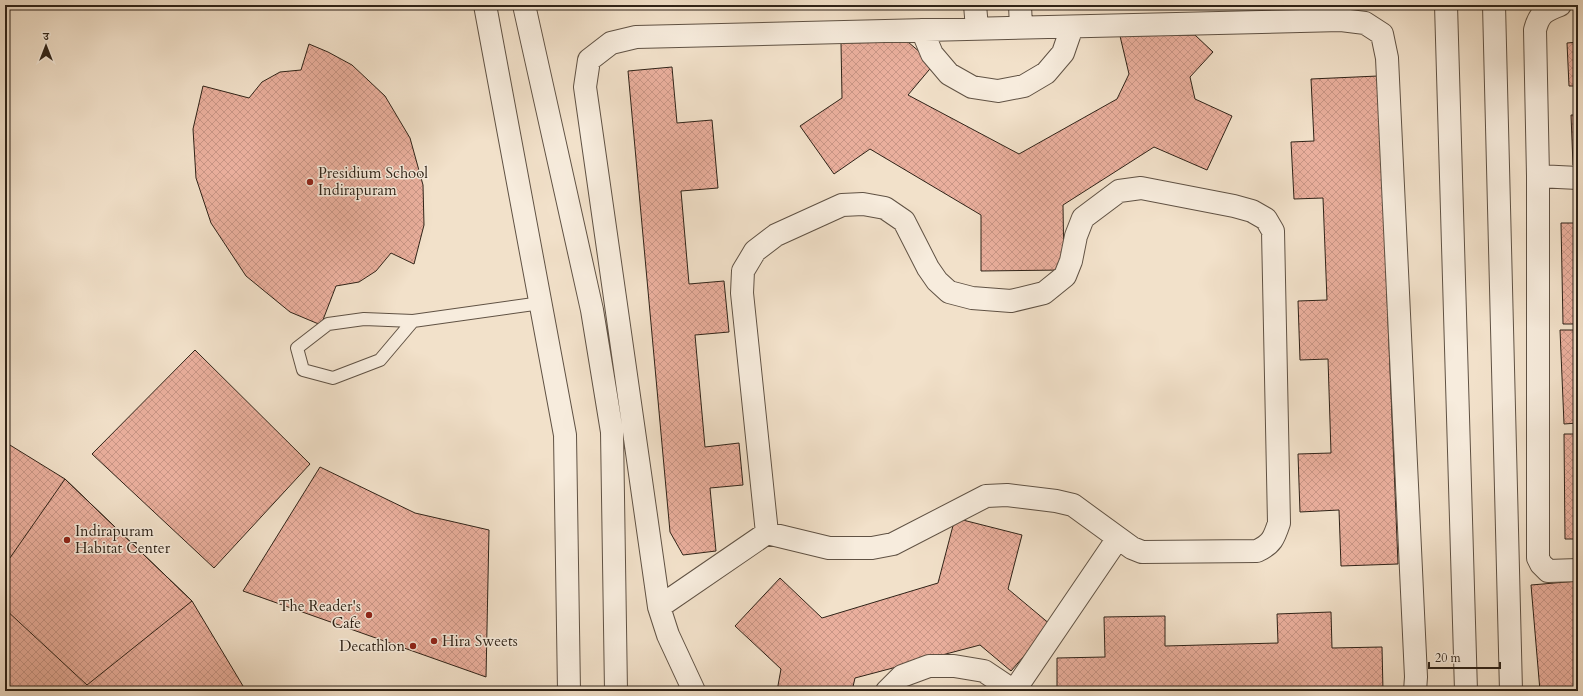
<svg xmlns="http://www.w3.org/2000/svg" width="1583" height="696" viewBox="0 0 1583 696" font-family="Cardo,'Noto Serif Devanagari',serif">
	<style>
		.building { fill: url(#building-cross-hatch); stroke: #2f2318 }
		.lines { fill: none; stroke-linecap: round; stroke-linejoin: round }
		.service-casing { stroke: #605244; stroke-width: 14 }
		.minor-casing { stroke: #605244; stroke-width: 24 }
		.service { stroke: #f7ecdd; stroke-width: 12 }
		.minor { stroke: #f7ecdd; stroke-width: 22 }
		.poi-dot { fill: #8f2418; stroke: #f7ecdd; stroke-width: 1.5 }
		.labels { text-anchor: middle; stroke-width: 3; stroke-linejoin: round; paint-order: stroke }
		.poi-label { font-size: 15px; fill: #2f2318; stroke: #f7ecdd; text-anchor: start }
	</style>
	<defs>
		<pattern id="building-cross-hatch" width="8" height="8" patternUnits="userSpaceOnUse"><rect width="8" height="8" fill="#eaaf9d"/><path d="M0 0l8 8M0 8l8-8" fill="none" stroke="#c99686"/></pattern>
	</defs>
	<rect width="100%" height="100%" fill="#f2e1ca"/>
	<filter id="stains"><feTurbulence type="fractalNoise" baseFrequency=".005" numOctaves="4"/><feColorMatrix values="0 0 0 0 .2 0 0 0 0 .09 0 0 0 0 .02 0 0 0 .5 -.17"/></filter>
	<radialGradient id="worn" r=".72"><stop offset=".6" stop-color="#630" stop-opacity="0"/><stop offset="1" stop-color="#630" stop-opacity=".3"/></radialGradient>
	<!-- building -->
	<path class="building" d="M1195 35 1213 52 1190 77 1195 99 1232 116 1207 170 1154 147 1063 205 1064 270 981 271V215L870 149 834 174 800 126 842 98 841 43 908 42 934 64 908 95 1019 154 1117 99 1129 74 1120 36Z
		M1578 42V86H1569L1567 43Z
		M309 44 328 52 352 65 385 96 410 138 423 185 424 225 414 264 391 253 376 271 359 282 336 286 321 325 290 312 246 276 211 223 196 178 193 129 203 86 249 98 262 82 280 72 301 70Z
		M672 67 677 123 712 120 718 188 681 191 689 284 724 281 729 332 695 335 705 447 739 443 743 485 710 488 716 551 683 555 670 532 628 71Z
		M1378 76 1398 564 1341 566 1339 510 1300 512 1298 454 1331 453 1328 359 1300 360 1298 301 1327 300 1323 198 1294 199 1291 142 1314 141 1311 79Z
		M1571 115H1578V164L1573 165Z
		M1561 223H1578V324H1563Z
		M1560 330H1578V423L1564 424Z
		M195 350 310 464 214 568 92 454Z
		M1564 434H1578V539H1565Z
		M5 442 65 479 192 601 246 691H5Z
		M320 467 415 513 489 530 486 677 243 591Z
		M65 479 192 601 87 685 5 609V565Z
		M955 518 1022 535 1008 589 1051 625 1011 671 980 645 855 678 852 691H777L781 669 735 626 780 578 822 618 938 583Z
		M1578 581V691H1540L1531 585Z
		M1331 612 1332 648 1382 647 1383 691H1057V658L1105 657 1104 617 1165 616V646L1278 643 1277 614Z"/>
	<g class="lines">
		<!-- service casing -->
		<g class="service-casing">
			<path id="service" d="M413 321 380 360 333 378 303 370 297 348 328 324 364 319 413 321 541 303"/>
		</g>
		<!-- minor casing -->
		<g class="minor-casing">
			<path id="minor" d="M485 5 565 435 569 691
				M524 5 592 310 612 432 616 691
				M975 5 977 28
				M1020 5 1021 27
				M1446 5 1466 691
				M1494 5 1511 691
				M1560 5C1544 11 1539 14 1535 30L1538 176V558L1541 564 1548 571 1578 570
				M922 30 932 54 949 74 972 87 998 91 1024 86 1046 73 1063 53 1072 27
				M1538 176 1578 178
				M659 607 767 533 742 293 743 271 755 251 776 235 842 205 863 204 885 208 904 221 928 268 937 281 949 292 972 298 1011 301 1044 293 1065 276 1071 261 1076 236 1083 218 1119 191 1141 188 1234 206 1252 211 1266 219 1273 231 1279 523C1274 538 1272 544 1257 551L1142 552 1132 548 1073 505 1056 501 1007 495 986 496 893 544 872 548H829L767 533
				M694 691 668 635 659 607 585 87 589 60 611 43 636 37 1341 20 1365 23 1382 34 1387 58 1416 677 1415 691
				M887 691 902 676 929 666H954L984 671 1014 691 1118 538"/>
		</g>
		<!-- service -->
		<use href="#service" class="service"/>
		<!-- minor -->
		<use href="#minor" class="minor"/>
	</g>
	<!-- markers -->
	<g class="poi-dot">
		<circle cx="310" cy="182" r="4"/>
		<circle cx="67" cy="540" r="4"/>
		<circle cx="369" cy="615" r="4"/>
		<circle cx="434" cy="641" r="4"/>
		<circle cx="413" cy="646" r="4"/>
	</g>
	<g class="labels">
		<!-- poi labels -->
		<g class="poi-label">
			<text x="318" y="178">Presidium School<tspan x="318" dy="17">Indirapuram</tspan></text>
			<text x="75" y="536">Indirapuram<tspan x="75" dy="17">Habitat Center</tspan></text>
			<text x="361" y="611" text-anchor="end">The Reader's<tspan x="361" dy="17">Cafe</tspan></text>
			<text x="442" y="646">Hira Sweets</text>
			<text x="405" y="651" text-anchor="end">Decathlon</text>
		</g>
	</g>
	<!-- margin -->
	<rect width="1583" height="696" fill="none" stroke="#f2e1ca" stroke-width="20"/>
	<rect x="6" y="6" width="1571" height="684" fill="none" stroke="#2f2318" stroke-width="2"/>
	<rect x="10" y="10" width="1563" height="676" fill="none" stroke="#2f2318"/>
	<!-- north arrow -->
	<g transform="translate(46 46)" stroke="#f7ecdd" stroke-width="3" paint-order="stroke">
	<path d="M0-3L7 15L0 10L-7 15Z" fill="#2f2318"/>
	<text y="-6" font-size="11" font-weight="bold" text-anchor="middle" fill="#2f2318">उ</text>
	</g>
	<!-- scale -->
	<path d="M1429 662v6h71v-6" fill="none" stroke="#2f2318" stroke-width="2"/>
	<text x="1435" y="662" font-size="12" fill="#2f2318" stroke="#f7ecdd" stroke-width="3" paint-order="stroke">20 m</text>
	<rect width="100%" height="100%" filter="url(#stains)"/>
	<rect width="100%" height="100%" fill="url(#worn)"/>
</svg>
